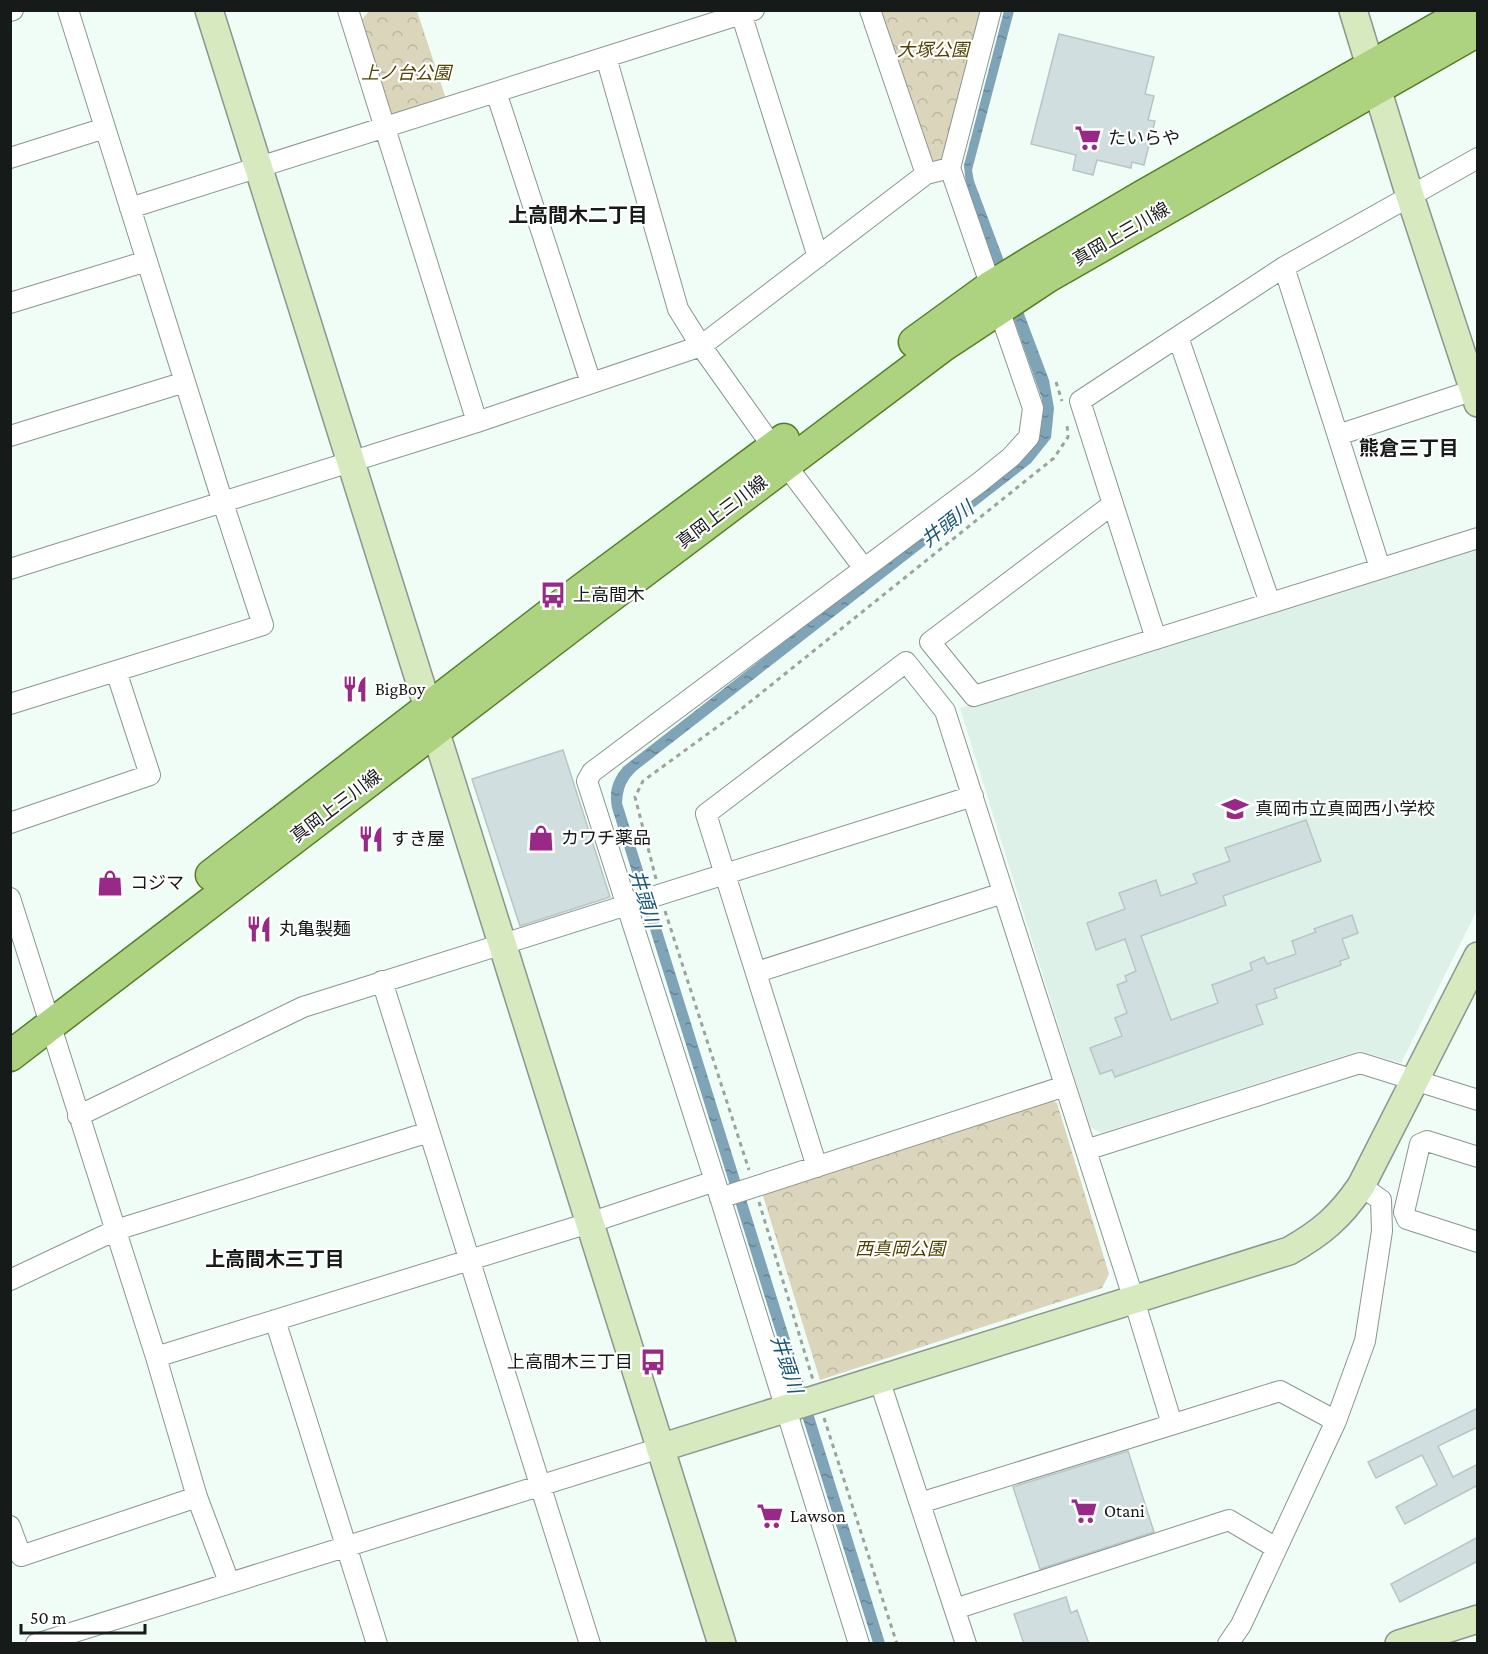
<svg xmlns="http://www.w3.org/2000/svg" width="1488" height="1654" viewBox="0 0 1488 1654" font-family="'Crimson Pro','Noto Sans JP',serif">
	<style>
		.built { fill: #def1e8 }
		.park { fill: url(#park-crowns) }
		.water { fill: url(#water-ripples) }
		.building { fill: #d1dedf; stroke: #b8c5c6; stroke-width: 1.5 }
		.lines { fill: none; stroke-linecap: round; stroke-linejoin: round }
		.street-casing { stroke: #8b9691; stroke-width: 22 }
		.secondary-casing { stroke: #8b9691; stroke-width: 30 }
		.primary-casing { stroke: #557f24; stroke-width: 33 }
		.path { stroke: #9aa39e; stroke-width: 3; stroke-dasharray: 4.5 4.5; stroke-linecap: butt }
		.street { stroke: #fff; stroke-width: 20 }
		.secondary { stroke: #d6e9bf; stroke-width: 27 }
		.primary { stroke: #add380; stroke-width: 30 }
		.labels { text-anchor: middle; stroke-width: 4.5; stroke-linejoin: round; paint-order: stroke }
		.park-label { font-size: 18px; font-style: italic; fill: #504300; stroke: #fff }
		.poi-label { font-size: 18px; fill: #161a18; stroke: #fff; text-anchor: start }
		.street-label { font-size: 18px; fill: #161a18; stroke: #fff }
		.neighbourhood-label { font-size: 20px; font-weight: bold; fill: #161a18; stroke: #fff }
		.water-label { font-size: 20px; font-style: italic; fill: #175876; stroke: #fff }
	</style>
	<defs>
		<pattern id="park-crowns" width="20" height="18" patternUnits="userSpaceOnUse" patternTransform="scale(1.5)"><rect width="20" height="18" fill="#dbd5bb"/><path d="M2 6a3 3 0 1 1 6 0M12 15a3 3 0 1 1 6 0" fill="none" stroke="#bbb6a0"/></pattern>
		<pattern id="water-ripples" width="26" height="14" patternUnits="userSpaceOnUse" patternTransform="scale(1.5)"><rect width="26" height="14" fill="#7fa3b7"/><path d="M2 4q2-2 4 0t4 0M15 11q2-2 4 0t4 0" fill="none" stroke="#678494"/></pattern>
	</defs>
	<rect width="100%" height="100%" fill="#f0fcf6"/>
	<!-- built -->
	<path class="built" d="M1477 543V910L1401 1063 1359 1051 1102 1133 1090 1127 960 708Z"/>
	<!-- park -->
	<path class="park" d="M369 11H417L447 102 398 117 386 110 360 22Z
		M879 11H984L947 151 938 164 926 154Z
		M1048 1097 1057 1103 1109 1274 1102 1288 820 1380 761 1189Z"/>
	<!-- water -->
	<path class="water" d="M1004 11H1014L972 170 974 181 1049 380 1054 408 1051 438 1031 463 637 770C626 780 623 788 622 803L885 1643H873L612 808C609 791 612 781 623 767L1024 455 1042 411V399L966 185 964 165Z"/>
	<!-- building -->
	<path class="building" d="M1059 34 1154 57 1145 94 1154 96 1148 120 1155 121 1144 165 1132 162 1131 168 1097 160 1093 175 1073 170 1076 155 1031 144Z
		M563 750 610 897 520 926 472 779Z
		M1306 820 1321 861 1223 896 1226 905 1141 936 1171 1020 1218 1003 1212 985 1252 970 1250 963 1264 957 1267 964 1296 954 1292 941 1316 932 1314 929 1352 915 1358 933 1342 939 1349 958 1340 961 1341 965 1274 989 1277 998 1256 1005 1263 1024 1115 1077 1112 1070 1100 1074 1090 1048 1122 1036 1115 1018 1127 1013 1117 985 1127 981 1125 976 1136 971 1125 939 1096 950 1087 923 1125 909 1119 893 1156 880 1161 896 1197 883 1193 874 1230 861 1225 848Z
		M1478 1408V1427L1438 1446 1453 1477 1478 1464V1485L1405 1524 1396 1507 1437 1485 1422 1455 1376 1478 1368 1462Z
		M1128 1451 1154 1532 1040 1569 1013 1487Z
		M1478 1537V1561L1400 1602 1391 1584Z
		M1066 1597 1071 1613 1077 1610 1089 1644H1024L1014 1614Z"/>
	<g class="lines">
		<!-- street casing -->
		<g class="street-casing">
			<path id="street" d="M348 10 477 422
				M740 10 818 257
				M870 10 926 174
				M10 11 13 10
				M606 57 678 309 701 346 785 464 863 567
				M496 92 591 383
				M10 158 105 128
				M130 208 754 10
				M1284 267 1380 568
				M10 303 147 261
				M1178 337 1270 603
				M1338 435 1474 390
				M10 436 185 382
				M1113 504 930 642 974 696 1478 538
				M10 569 477 422 701 346 926 174 950 168
				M1156 639 1080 401 1284 267 1478 158
				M10 704 263 625 223 503 68 10
				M10 823 150 775 116 671
				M10 898 156 1357 197 1497 229 1582
				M757 972 1003 893
				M382 981 590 1644
				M78 1116 303 1007 973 796
				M1086 1150 1360 1063 1478 1100
				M1478 1157 1427 1141 1420 1144 1404 1212 1407 1219 1478 1242
				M817 1167 706 814 906 662 945 711 1134 1300 1172 1424
				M720 1198 1065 1086
				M10 1280 116 1230 429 1132
				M275 1320 377 1644
				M156 1357 589 1223 715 1181
				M879 1379 966 1644
				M920 1503 1280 1391 1336 1421
				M10 1526 21 1556 197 1497
				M955 1609 1229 1520 1276 1548
				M36 1644 660 1448
				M859 1644 715 1181 587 781 592 772 980 482 1011 457 1029 437 1033 408 950 168 991 10
				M1228 1644 1241 1625 1336 1421 1365 1341 1382 1231 1381 1200 1361 1186"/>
		</g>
		<!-- secondary casing -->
		<g class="secondary-casing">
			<path id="secondary" d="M209 10 722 1644
				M1353 10 1410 196 1478 403
				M660 1448 1289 1251C1321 1233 1340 1217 1361 1186L1478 956
				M1399 1644 1478 1619"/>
		</g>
		<!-- primary casing -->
		<g class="primary-casing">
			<path id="primary" d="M914 342 991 286 1040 256 1142 196 1469 10
				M211 875 582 589 784 439
				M10 1056 593 610 942 347 1048 277 1478 31"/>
		</g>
		<!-- path -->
		<path class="path" d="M1056 382 1062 401
			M656 879 635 797 643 781 735 714 1054 458 1068 437 1067 424
			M665 911 749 1170
			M759 1202 813 1380
			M824 1418 897 1644"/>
		<!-- street -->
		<use href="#street" class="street"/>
		<!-- secondary -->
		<use href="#secondary" class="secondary"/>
		<!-- primary -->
		<use href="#primary" class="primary"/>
	</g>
	<!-- icons -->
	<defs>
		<g id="supermarket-bare" transform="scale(2.07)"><path d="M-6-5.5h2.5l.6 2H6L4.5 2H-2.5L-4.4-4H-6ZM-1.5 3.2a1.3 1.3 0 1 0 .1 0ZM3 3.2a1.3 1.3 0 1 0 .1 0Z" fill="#992987" stroke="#fff" stroke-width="2.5" paint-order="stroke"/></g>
		<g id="bus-bare" transform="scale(2.07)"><path d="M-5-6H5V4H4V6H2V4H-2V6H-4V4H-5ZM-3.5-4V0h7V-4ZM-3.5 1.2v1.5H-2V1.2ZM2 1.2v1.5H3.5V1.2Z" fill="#992987" stroke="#fff" stroke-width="2.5" paint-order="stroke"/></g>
		<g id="restaurant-bare" transform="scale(2.07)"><path d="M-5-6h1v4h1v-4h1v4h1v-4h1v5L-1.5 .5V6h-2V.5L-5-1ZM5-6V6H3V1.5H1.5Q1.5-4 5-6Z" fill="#992987" stroke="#fff" stroke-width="2.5" paint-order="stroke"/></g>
		<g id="school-bare" transform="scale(2.07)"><path d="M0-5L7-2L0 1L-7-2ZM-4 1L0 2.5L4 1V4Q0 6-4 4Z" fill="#992987" stroke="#fff" stroke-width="2.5" paint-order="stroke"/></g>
		<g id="shop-bare" transform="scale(2.07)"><path d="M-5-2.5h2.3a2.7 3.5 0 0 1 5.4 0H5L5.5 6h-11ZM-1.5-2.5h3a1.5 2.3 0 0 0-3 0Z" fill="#992987" stroke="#fff" stroke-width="2.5" paint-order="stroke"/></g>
	</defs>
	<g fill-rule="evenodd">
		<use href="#supermarket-bare" x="1088" y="138"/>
		<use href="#bus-bare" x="553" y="595"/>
		<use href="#restaurant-bare" x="355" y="689"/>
		<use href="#school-bare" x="1235" y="809"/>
		<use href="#shop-bare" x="541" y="838"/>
		<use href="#restaurant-bare" x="371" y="839"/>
		<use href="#shop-bare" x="110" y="883"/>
		<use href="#restaurant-bare" x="259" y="929"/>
		<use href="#bus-bare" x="653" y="1362"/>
		<use href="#supermarket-bare" x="1084" y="1511"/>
		<use href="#supermarket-bare" x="770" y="1516"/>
	</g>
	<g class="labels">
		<!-- park labels -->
		<g class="park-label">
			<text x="933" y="56">大塚公園</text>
			<text x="406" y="79">上ノ台公園</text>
			<text x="900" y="1255">西真岡公園</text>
		</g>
		<!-- poi labels -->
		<g class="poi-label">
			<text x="1108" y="144">たいらや</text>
			<text x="573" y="601">上高間木</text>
			<text x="375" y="695">BigBoy</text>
			<text x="1255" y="815">真岡市立真岡西小学校</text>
			<text x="561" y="844">カワチ薬品</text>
			<text x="391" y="845">すき屋</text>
			<text x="130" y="889">コジマ</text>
			<text x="279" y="935">丸亀製麺</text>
			<text x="633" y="1368" text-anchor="end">上高間木三丁目</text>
			<text x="1104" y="1517">Otani</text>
			<text x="790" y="1522">Lawson</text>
		</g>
		<!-- street labels -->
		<g class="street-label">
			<text transform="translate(1121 234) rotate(-30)" y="6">真岡上三川線</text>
			<text transform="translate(722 512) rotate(-37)" y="6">真岡上三川線</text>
			<text transform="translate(336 806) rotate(-37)" y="6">真岡上三川線</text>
		</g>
		<!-- neighbourhood labels -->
		<g class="neighbourhood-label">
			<text x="578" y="222">上高間木二丁目</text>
			<text x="1409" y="455">熊倉三丁目</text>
			<text x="275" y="1266">上高間木三丁目</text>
		</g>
		<!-- water labels -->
		<g class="water-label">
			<text transform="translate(947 524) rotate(-38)" y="7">井頭川</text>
			<text transform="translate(645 899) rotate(73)" y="7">井頭川</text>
			<text transform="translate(787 1364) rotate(72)" y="7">井頭川</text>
		</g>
	</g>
	<!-- border -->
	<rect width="1488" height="1654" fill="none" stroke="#161a18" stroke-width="24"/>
	<!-- scale -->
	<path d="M21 1624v9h124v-9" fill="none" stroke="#161a18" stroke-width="3"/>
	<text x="30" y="1624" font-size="18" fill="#161a18" stroke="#ffffff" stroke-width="4.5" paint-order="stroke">50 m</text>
</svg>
